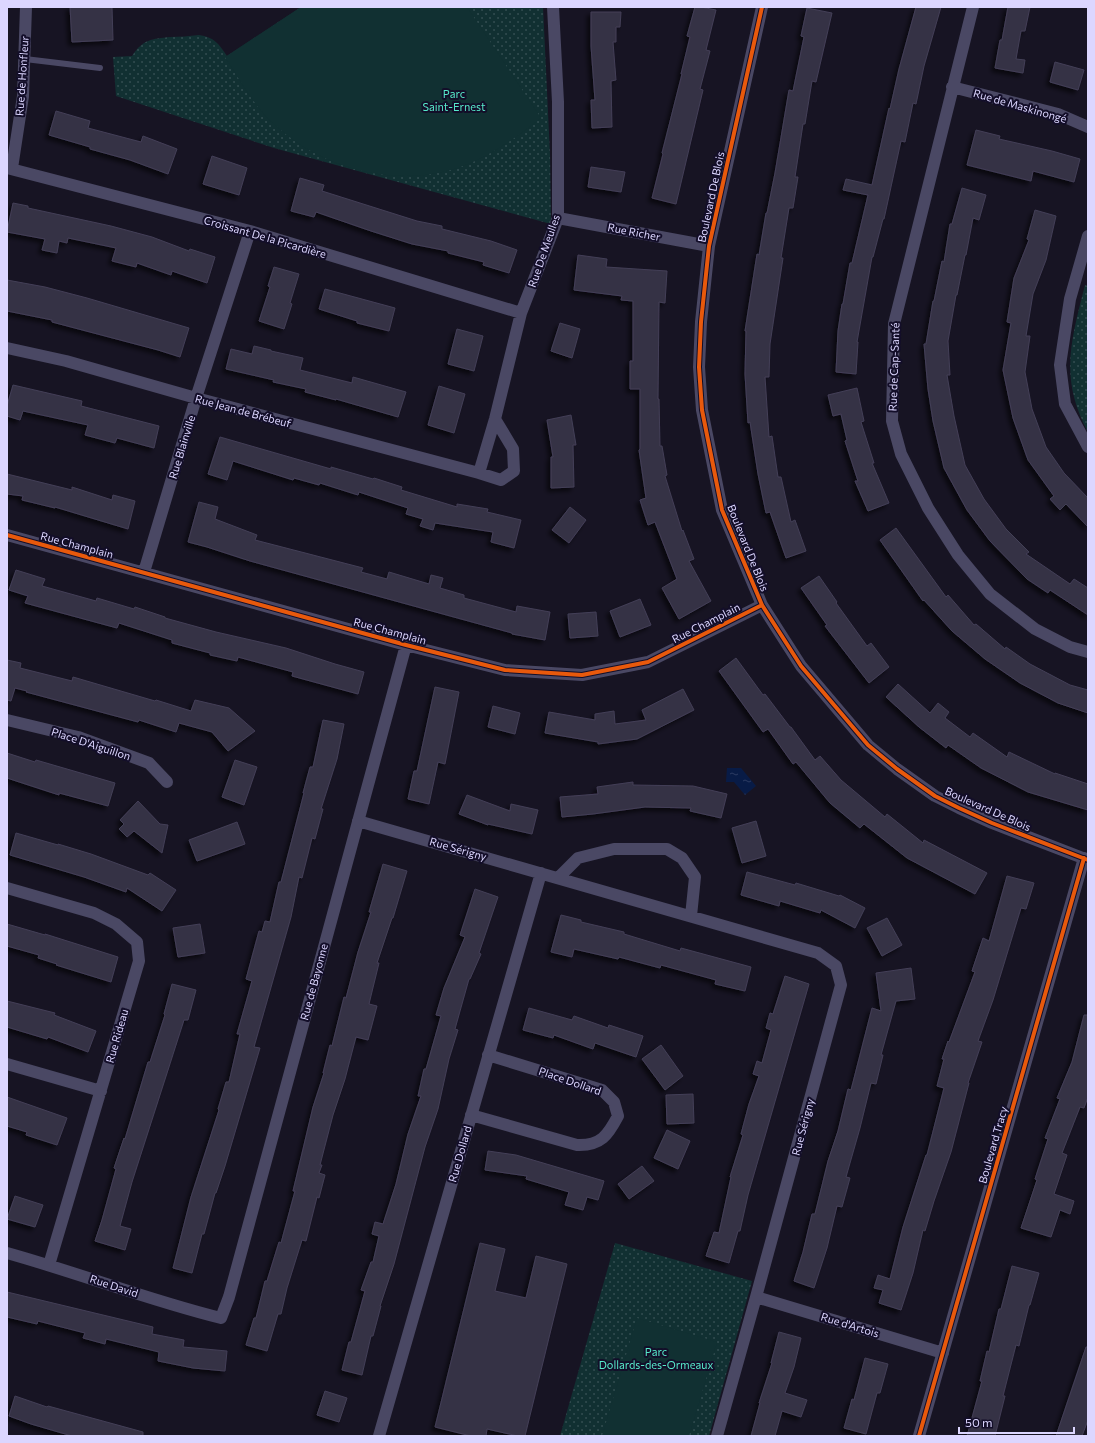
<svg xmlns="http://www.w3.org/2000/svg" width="1095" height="1443" viewBox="0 0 1095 1443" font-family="Commissioner,sans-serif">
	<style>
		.grass { fill: url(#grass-dots) }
		.pitch { fill: #113032 }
		.water { fill: url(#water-ripples) }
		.building { fill: #363245; stroke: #433f57; filter: url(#shadow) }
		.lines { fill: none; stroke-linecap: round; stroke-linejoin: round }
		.lane { stroke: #4a4864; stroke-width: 6 }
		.street { stroke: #4a4864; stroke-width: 12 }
		.cycleway-casing { stroke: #130e29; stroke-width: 6 }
		.cycleway { stroke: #e8590c; stroke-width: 4 }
		.labels { text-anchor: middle; stroke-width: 4; stroke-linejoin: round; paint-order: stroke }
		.street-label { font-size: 11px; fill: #dcd6ff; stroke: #130e29 }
		.park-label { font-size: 11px; fill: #57eaca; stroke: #130e29 }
	</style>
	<defs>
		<pattern id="grass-dots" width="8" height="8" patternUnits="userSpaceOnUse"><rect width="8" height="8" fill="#113032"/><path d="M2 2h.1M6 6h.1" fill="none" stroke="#334d51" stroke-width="1.8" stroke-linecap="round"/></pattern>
		<pattern id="water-ripples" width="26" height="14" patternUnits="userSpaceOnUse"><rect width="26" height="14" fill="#081b46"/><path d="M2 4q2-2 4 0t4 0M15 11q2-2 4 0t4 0" fill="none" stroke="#2b3b62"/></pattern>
		<filter id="shadow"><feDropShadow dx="-3.5" dy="3.5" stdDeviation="2" flood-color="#0009"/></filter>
	</defs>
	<rect width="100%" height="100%" fill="#171423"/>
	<!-- grass -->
	<path class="grass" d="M301 7H543L550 154 551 224 274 148 116 96 113 57 132 56C143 39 152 39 170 37 180 37 189 36 199 35 214 37 219 44 227 56Z
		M1085 285 1088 286V432C1059 378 1071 341 1085 285Z
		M615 1243 752 1281 709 1436H560Z"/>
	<!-- pitch -->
	<path class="pitch" d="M301 7H467L541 118C521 134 499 150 475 161 409 192 325 173 273 123 253 105 240 80 225 57Z
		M637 1318 717 1342 689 1436H602Z"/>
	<!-- water -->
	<path class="water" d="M727 768H741L756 786 745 795 734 782H726Z"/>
	<!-- building -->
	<path class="building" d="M70 7H112L113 40 72 42Z
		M695 7H701L716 10 706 50 710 51 700 89 703 90 676 204 652 198 663 154 662 153 682 74H681L690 37 687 36Z
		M916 7H941L924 66 916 104 913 103 905 142 901 141 884 219H883L873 257H872L857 342H858L856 374 836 372 838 331 842 304H843L850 263H852L868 195 843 190 846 179 872 185 889 108 890 109 899 69Z
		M1008 7H1030L1025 31H1021L1016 59 1025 60 1023 73 995 68 1000 40H1002Z
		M807 8 832 13 816 82 812 81 805 124H803L795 177H798L793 208H789L781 258H783L770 344 769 377H765L769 437 772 436 778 477H781L791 522 795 520 806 551 786 558 770 512 766 513 758 474 750 422 748 423 745 374 746 331H745L757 254 759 255 766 213H767L775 173 789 90 793 91 804 37 801 36Z
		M591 12H621L620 27H616V42H613L616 80 611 81 612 127 592 128 591 100H595L591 46Z
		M1055 62 1084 70 1078 90 1050 82Z
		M56 111 90 121 88 128 141 142 143 136 177 149 168 174 130 160 90 149V147L49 135Z
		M976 130 1000 136 999 139 1052 151 1080 159 1074 182 1033 171 1031 181 967 165Z
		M212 156 247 168 239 195 203 184Z
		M591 167 625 172 621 192 588 187Z
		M300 178 324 185 322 191 417 221 442 226V229L491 241 517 250 509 273 483 265 484 262 448 253V251L412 244 371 231 316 212 314 217 291 211Z
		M962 188 986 195 979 220 973 218 966 255H965L957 295H956L948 341 950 375H947L954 416 965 465 984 499 1006 529 1029 552 1026 554 1070 584 1074 579 1088 588V615L1050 590 1048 593 1027 579 990 541 967 510 944 468 933 421 928 389 924 344H926L933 301H934L942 261 944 262 950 224H952Z
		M13 203 28 206V208L111 226 152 237 189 251 190 249 215 257 207 283 172 271 171 275 137 263 136 267 112 261 116 248 68 238 67 243 59 241 57 253 42 250 45 239 7 232Z
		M1035 210 1056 216 1046 260 1033 294 1026 336H1030L1025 372 1032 409 1046 447 1064 473 1088 498V527L1066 504 1060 510 1050 499 1054 496 1028 460 1013 418 1003 370 1011 323 1007 322 1014 278 1029 240 1027 239Z
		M578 255 607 259 606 267 667 271 665 303 659 302 658 399H659L660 446H662L667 475 665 476 682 531 683 530 694 559 689 561 711 601 679 619 662 588 677 579 655 522 648 525 640 500 646 498 639 450 640 449V389H630V361H633V301L621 300 622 296 574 290Z
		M274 267 299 274 290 303 292 304 284 329 259 321 270 287 268 286Z
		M7 280 45 287 87 298 189 328 180 357 158 350 52 322V320L7 311Z
		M325 289 395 308 389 331 357 323V321L319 309Z
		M560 323 580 329 572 358 551 351Z
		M457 329 483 336 474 371 448 364Z
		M254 346 271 350V351L303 358 300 370 352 383 353 377 406 392 398 417 336 399V400L305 392 306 389 273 382 274 380 226 369 231 349 252 354Z
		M13 385 82 401 81 406 159 426 154 448 117 438 115 443 85 435 88 425 23 411 20 420 7 416V406Z
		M439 386 465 394 454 433 428 425Z
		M857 388 864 421 861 422 874 463H872L889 503 868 511 855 481H858L845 441 847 440 841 414 833 416 828 395Z
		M571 415 576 445H573L574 487 551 488V457H553L547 420Z
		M220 437 331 469V467L373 479 374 478 402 487 401 490 457 507V504L488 509 487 512 521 520 514 548 491 542 493 532 435 523 433 530 420 526 423 519 406 514 408 508 359 492 358 495 320 483 319 485 294 478 293 480 233 461 227 480 208 474Z
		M7 474 72 490V487L112 500 113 495 135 501 128 529 55 507V508L22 500 23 496 7 494Z
		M199 502 218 507 215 519 257 535 255 540 363 568 361 572 387 579 389 572 429 584 431 575 443 578 440 588 464 595V598L516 612 517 606 550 612 545 640 512 634V633L250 561 207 547 188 542Z
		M570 507 586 520 569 543 552 530Z
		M896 528 946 597 948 595 974 625 976 624 1005 649 1006 647 1030 664 1070 685 1088 690V713L1058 703 1020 683 985 659 952 631 924 600 923 601 880 540Z
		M16 570 45 579 42 586 96 601 97 598 134 609 135 607 165 617V618L216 632 286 648 335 664 364 672 358 694 292 676 293 672 238 657 237 661 210 655V653L172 643V640L119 623 117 628 25 603 28 596 9 590Z
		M819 576 837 602 836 603 867 646 871 643 889 667 869 683 825 626 827 625 801 588Z
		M640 599 651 625 620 637 610 611Z
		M596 612 598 636 570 638 568 614Z
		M736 658 763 695 765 694 790 727H791L815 760 820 756 841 780 885 817 887 814 923 843 924 840 987 873 975 894 907 858 864 824 860 828 830 803 796 762 793 764 768 729 763 732 719 671Z
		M7 660 21 663 20 668 72 681 73 677 155 701 156 700 191 711 195 700 229 708 255 731 228 751 212 732 179 723 176 732 139 720 138 722 26 692 27 691 15 688 11 701 7 700Z
		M898 684 930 713 938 703 949 712 945 718 970 737 973 733 1007 757 1009 752 1055 774V773L1088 784V810L1028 792 981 768 948 745 946 748 919 727 886 697Z
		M435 687 459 692 445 764 438 762 429 804 408 799 414 771H417Z
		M683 689 694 710 637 739 598 744V742L545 733 549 712 595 720V714L614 711 615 724 646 720 642 710Z
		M493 706 520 713 515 734 488 727Z
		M323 720 344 724 337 759 321 809H323L315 839 312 838 302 878 299 877 291 917 254 1047 260 1048 225 1166 216 1193H215L204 1234H202L192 1273 173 1268 191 1197 219 1110 218 1109 226 1082H229L240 1034H237L252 981 246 979 259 931 262 932 265 921 270 922 279 882H281L304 793H303L310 767H313Z
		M7 753 35 762 36 760 115 783 108 806 59 793V795L7 778Z
		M235 760 257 767 244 805 222 797Z
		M633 782V785L693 786 727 794 721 818 690 811 691 808 645 807 593 814 562 817 560 797 598 794 597 787Z
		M467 795 510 811 511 804 538 810 532 834 488 824V825L459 814Z
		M138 801 160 824 168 825 162 853 134 831 127 837 119 829 124 824 120 820Z
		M756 821 766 856 742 863 732 828Z
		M237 822 245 844 197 861 189 840Z
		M16 833 58 845V844L91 854 148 875 150 873 176 890 162 911 127 888 126 892 84 877 10 855Z
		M383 864 407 871 393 918H392L377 963H379L369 1004 377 1006 368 1040 356 1037 345 1079 333 1115 320 1165H322L319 1173 325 1175 319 1198 317 1197 306 1241 302 1240 287 1288 281 1314H278L267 1351 246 1345 254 1318H256L265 1281H267L279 1242 281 1243 295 1191H293L313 1107 324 1073H323L330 1045 332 1046 344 997 346 998 358 952 371 912H369Z
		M747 872 795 885 796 883 839 896 840 895 865 908 855 928 821 910 820 913 780 901 779 906 741 895Z
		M1007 876 1034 883 1026 909 1021 908 993 1000 978 1041 982 1042 968 1083H969L951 1152 934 1201 925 1231 923 1230 913 1273 901 1310 879 1303 883 1290 874 1288 878 1275 890 1279 903 1227 926 1155H927L944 1088 937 1086 944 1059H942L948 1041 949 1042 975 972 972 971 983 938 989 941Z
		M475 889 498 897 479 953 481 954 470 979H469L455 1029 458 1030 449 1059 438 1109 425 1147 394 1264 380 1306H381L373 1336H371L362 1375 342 1370 349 1342H351L365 1291 361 1290 371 1262H373L379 1236 372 1234 375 1222 383 1224 396 1184 408 1134 421 1096H418L424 1069H426L441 1016 436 1015 444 988 465 937 460 935Z
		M561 915 581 920V922L624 932V934L680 951 681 948 751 967 745 991 715 984 716 980 661 965 660 968 619 957 618 959 574 949 572 957 551 952Z
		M887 918 902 945 882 956 867 928Z
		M7 924 45 935V934L118 957 111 982 56 965 57 964 38 958 39 955 7 946Z
		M200 924 205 953 178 957 173 928Z
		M911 968 915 999 896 1001 881 1055H883L876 1084 871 1083 860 1128 846 1177 850 1178 842 1207 837 1206 827 1248 814 1288 794 1281 803 1252 812 1214H815L828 1161 838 1131 848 1089 851 1090 872 1008 881 1011 876 973Z
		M785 976 809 984 748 1195 740 1231H738L729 1263 706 1256 714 1232 719 1233 731 1177H730L743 1135 741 1134 749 1104 759 1076 753 1074 757 1061 762 1063 771 1030 766 1028 770 1013 773 1014Z
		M172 984 196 990 188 1020H184L168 1070 132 1182 120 1226 131 1229 125 1250 95 1241 102 1220 116 1169 114 1168 124 1138 125 1139 148 1062H150L165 1015 164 1014Z
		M7 1001 55 1013 54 1015 96 1031 88 1052 48 1037 47 1039 7 1027Z
		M529 1008 572 1020 574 1016 608 1028 609 1025 643 1036 636 1057 595 1043 593 1049 554 1035 553 1038 523 1030Z
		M1084 1015H1088V1097L1084 1108 1080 1107 1062 1153 1067 1155 1054 1194 1074 1201 1070 1214 1060 1210 1051 1237 1021 1228 1037 1180 1035 1179 1048 1139 1045 1138 1060 1099 1057 1098 1072 1062Z
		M661 1045 683 1076 665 1090 642 1059Z
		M693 1094 694 1123 667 1124 666 1095Z
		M7 1097 67 1118 57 1145 26 1135 27 1132 7 1126Z
		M667 1130 690 1141 678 1169 654 1158Z
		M488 1151 516 1155 604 1181 598 1200 587 1197 583 1210 565 1205 569 1192 526 1179 527 1176 485 1170Z
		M642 1166 654 1181 629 1199 618 1184Z
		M15 1196 43 1205 35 1227 7 1219Z
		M480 1243 505 1249 495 1291 526 1298 536 1256 567 1264 525 1436H518L487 1429 486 1436H471L435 1427Z
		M1012 1266 1039 1273 1030 1305H1029L1019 1346 1016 1345 1003 1396H1005L995 1436H967L982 1381H980L987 1351 989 1352 999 1309H1001Z
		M7 1292 153 1327 152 1334 184 1340 183 1347 227 1351 225 1371 193 1368 158 1361 159 1352 106 1339 105 1344 83 1338 85 1333 38 1321 37 1324 7 1317Z
		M779 1332 801 1338 794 1367 785 1393 807 1400 801 1417 782 1411 775 1436H751L760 1403H759L772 1363H771Z
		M1086 1347H1088V1420L1082 1436H1056Z
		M865 1358 888 1364 880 1393H877L866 1434 844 1428 852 1399 854 1400Z
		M325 1391 347 1398 339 1422 317 1415Z
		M15 1396 47 1407 48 1406 143 1432V1436H72L31 1424 9 1416Z"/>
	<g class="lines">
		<!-- lane -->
		<path class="lane" d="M25 59 100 68"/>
		<!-- street -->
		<path class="street" d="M762 7 709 246 701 322 699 367 702 410 722 510 762 605 801 666 868 745 897 769 935 796 959 808 992 823 1088 860
			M973 7 894 324 892 421 901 454 928 508 958 555 990 594 1035 629 1070 647 1088 652
			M952 87 1058 114 1088 127
			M7 168 250 231 521 313
			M12 168 23 96 26 7
			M558 218 709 246
			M1088 236 1070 299 1060 365 1065 404 1088 447
			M7 348 66 361 196 398 479 473 501 480 514 471 513 449 495 419
			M479 473 495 419 521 313 558 218V102L553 7
			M7 535 406 645 505 670 582 675 648 662 762 605
			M144 572 196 398 250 231
			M7 720 78 737 149 763 167 782
			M358 821 818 953 836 966 841 985 756 1297 717 1436
			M558 878 578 858 614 849H667L682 858 695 877 691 916
			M7 888 94 913 116 924 137 942 139 961 49 1265
			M7 1064 101 1091
			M471 1115 577 1145C601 1146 608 1135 618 1116L614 1102 602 1090 488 1055
			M7 1253C79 1273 148 1300 221 1318L229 1297 406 645
			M756 1297 943 1353
			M379 1436 541 873
			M919 1436 1084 858"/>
		<!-- cycleway casing -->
		<g class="cycleway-casing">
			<path id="cycleway" d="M762 7 709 246 701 322 699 367 702 410 722 510 762 605 801 666 868 745 897 769 935 796 959 808 992 823 1088 860
				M7 535 406 645 505 670 582 675 648 662 762 605
				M919 1436 1084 858"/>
		</g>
		<!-- cycleway -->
		<use href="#cycleway" class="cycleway"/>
	</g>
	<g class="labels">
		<!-- street labels -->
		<g class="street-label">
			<text transform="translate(22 76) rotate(-86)" y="4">Rue de Honfleur</text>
			<text transform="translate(1020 106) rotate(16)" y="4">Rue de Maskinongé</text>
			<text transform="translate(711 197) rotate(-78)" y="4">Boulevard De Blois</text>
			<text transform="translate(634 232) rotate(11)" y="4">Rue Richer</text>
			<text transform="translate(265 237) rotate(16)" y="4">Croissant De la Picardière</text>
			<text transform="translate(544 251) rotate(-71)" y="4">Rue De Meulles</text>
			<text transform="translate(894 367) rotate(-88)" y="4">Rue de Cap-Santé</text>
			<text transform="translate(243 411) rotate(15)" y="4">Rue Jean de Brébeuf</text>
			<text transform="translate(182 447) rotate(-73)" y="4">Rue Blainville</text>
			<text transform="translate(77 545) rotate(15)" y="4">Rue Champlain</text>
			<text transform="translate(748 548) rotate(68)" y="4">Boulevard De Blois</text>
			<text transform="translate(706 623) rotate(-27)" y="4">Rue Champlain</text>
			<text transform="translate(390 631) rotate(15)" y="4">Rue Champlain</text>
			<text transform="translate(91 744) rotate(18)" y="4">Place D'Aiguillon</text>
			<text transform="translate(988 809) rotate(24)" y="4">Boulevard De Blois</text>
			<text transform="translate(458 849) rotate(16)" y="4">Rue Sérigny</text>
			<text transform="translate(314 982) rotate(-75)" y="4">Rue de Bayonne</text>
			<text transform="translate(117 1036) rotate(-74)" y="4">Rue Rideau</text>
			<text transform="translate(570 1081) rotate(19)" y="4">Place Dollard</text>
			<text transform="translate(803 1127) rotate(-75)" y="4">Rue Sérigny</text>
			<text transform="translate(993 1145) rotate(-74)" y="4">Boulevard Tracy</text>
			<text transform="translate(460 1154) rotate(-74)" y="4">Rue Dollard</text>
			<text transform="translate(114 1286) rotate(18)" y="4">Rue David</text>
			<text transform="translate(850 1325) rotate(17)" y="4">Rue d'Artois</text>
		</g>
		<!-- park labels -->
		<g class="park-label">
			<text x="454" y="98">Parc<tspan x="454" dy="13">Saint-Ernest</tspan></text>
			<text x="656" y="1356">Parc<tspan x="656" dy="13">Dollards-des-Ormeaux</tspan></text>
		</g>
	</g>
	<!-- border -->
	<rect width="1095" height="1443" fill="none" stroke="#dcd6ff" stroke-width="16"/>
	<!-- scale -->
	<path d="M959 1427v6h115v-6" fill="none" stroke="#dcd6ff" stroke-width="2"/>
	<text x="965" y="1427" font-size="12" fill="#dcd6ff" stroke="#130e29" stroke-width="3" paint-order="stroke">50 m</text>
</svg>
